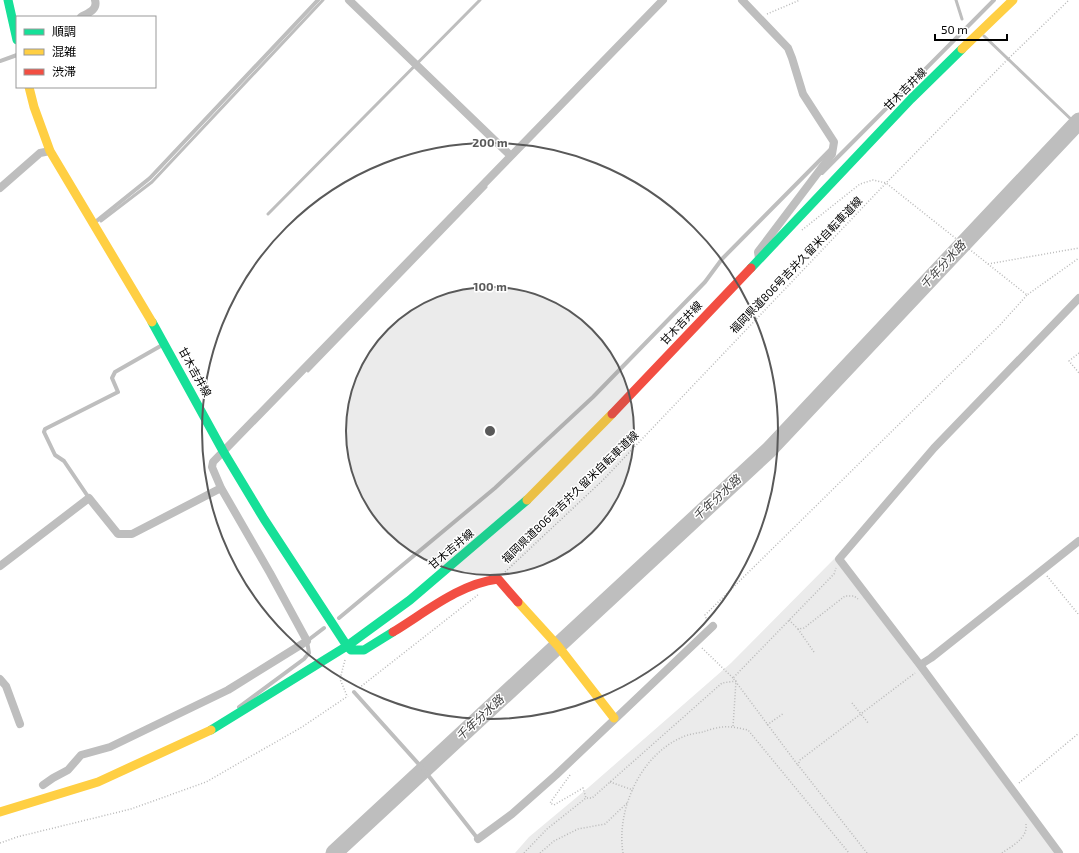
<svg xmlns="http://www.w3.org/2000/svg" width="1079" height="853" viewBox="0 0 1079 853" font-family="'Exo 2','Noto Sans JP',sans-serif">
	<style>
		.green { fill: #ebebeb }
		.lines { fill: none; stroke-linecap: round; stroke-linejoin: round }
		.stream { stroke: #bebebe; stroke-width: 3 }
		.river { stroke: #bebebe; stroke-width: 17 }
		.path { stroke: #b9b9b9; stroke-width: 1.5; stroke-dasharray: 1 2; stroke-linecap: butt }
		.lane { stroke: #bebebe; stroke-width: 4 }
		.street { stroke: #bebebe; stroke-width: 8 }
		.fast { stroke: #16e098; stroke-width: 9 }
		.slow { stroke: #ffcf43; stroke-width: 9 }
		.jam { stroke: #f24e42; stroke-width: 9 }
		.ring { fill: none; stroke: #595959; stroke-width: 2 }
		.labels { text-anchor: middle; stroke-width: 3; stroke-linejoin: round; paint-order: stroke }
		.street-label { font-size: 11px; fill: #000; stroke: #fff }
		.water-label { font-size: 12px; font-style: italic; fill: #434343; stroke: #fff }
		.centre { fill: #595959; stroke: #fff; stroke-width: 2 }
		.ring-label { font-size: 12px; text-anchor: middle; font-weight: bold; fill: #595959; stroke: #fff; stroke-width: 3; stroke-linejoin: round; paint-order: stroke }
	</style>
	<rect width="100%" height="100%" fill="#fff"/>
	<!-- green -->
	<path class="green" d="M835 558 1055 853H515L529 837 589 787 731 663Z"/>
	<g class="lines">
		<!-- stream -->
		<path class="stream" d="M956 0 962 19
			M984 36 1076 124
			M268 214 480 0
			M101 221 152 182 323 0
			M308 371 486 187"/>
		<!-- river -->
		<path class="river" d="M334 853 769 450 1079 121"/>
		<!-- path -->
		<path class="path" d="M767 14 800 0
			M802 230 860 184 873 180 886 183 1027 295 1079 258
			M988 264 1079 248
			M1079 353 1069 361 1079 373
			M505 572 603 480 886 183 1009 58 1069 0
			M1047 576 1079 615
			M789 620 798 629 804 628 845 596H854L858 599
			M707 621 705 615 1000 325 1027 295
			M798 629 814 652
			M702 648 733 678
			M345 660 340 679 347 696
			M359 688 479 594
			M852 703 869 724
			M767 725 784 713
			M797 764 733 678 834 574 836 568
			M570 775 550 803 554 805 583 788 586 798
			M610 782 633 790
			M1019 783 1079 733
			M0 843 17 837 131 809 206 782 302 727 348 696
			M524 853 547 829 586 798H592L722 683 736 681 733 727
			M540 853 554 841 578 829 605 824 627 803
			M623 853C616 809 641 753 685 736 691 734 697 733 703 732 711 729 722 726 730 727 736 727 742 729 748 730L849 853
			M867 853 798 765 800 760 915 673
			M1002 853C1012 846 1028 838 1026 824"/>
		<!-- lane -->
		<path class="lane" d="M0 61 17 55
			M822 173 994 0
			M94 223 150 178 318 0
			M89 498 64 461 55 455 44 432 45 429 118 392 112 378 115 372 164 344
			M339 618 495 488 593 397 705 282 722 259 831 149
			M354 692 424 770 478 839
			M239 707 304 659 309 653 307 641 324 628"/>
		<!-- street -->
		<path class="street" d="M349 0 511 156
			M742 0 788 48 792 58 803 94 834 142 832 154 758 252 759 258
			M81 17C88 13 98 10 95 0
			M0 188 40 153 50 151
			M0 566 89 498 118 534H132L221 488
			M920 665 839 559 934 448 1079 298
			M0 679 6 686 20 724
			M43 785 53 778 68 770 81 755 110 747 228 690 307 641 270 573 221 488 212 467 213 462 663 0
			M478 839 512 814 556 775 713 626
			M1059 853 920 665 931 658 1079 541"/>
		<!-- fast -->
		<path class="fast" d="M8 0 17 40
			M751 268 911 99 962 49
			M152 322 223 451 264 519 347 646 351 650H364L393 632
			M211 730 347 646 410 600 527 500"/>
		<!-- slow -->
		<path class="slow" d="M962 49 1013 0
			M29 87 34 107 50 151 152 322
			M527 500 612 414
			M518 602 558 646 614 718
			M0 812 98 782 211 730"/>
		<!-- jam -->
		<path class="jam" d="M612 414 751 268
			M393 632C426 612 459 584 498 579L518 602"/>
	</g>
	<!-- distance rings -->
	<circle cx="490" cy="431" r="144" fill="#595959" fill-opacity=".12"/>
	<g class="ring">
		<circle cx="490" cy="431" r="144"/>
		<circle cx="490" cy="431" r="288"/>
	</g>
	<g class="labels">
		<!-- street labels -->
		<g class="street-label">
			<text transform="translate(905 89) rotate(-45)" y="4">甘木吉井線</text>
			<text transform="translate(796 265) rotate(-46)" y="4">福岡県道806号吉井久留米自転車道線</text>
			<text transform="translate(681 323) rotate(-47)" y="4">甘木吉井線</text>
			<text transform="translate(195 372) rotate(61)" y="4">甘木吉井線</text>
			<text transform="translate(570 497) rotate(-44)" y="4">福岡県道806号吉井久留米自転車道線</text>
			<text transform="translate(451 549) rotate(-40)" y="4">甘木吉井線</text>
		</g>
		<!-- water labels -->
		<g class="water-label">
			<text transform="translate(943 265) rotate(-47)" y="4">千年分水路</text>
			<text transform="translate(717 498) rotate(-43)" y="4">千年分水路</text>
			<text transform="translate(480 718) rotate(-43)" y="4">千年分水路</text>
		</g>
	</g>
	<circle cx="490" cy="431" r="6" class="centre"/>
	<g class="ring-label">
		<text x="490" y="147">200 m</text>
		<text x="490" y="291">100 m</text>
	</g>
	<!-- legend -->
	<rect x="16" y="16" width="140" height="72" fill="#ffffff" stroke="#999999"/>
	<rect x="24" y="29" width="20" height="6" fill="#16e098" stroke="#999999"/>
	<text x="52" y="36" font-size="12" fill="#000000">順調</text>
	<rect x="24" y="49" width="20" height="6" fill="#ffcf43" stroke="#999999"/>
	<text x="52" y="56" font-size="12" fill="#000000">混雑</text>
	<rect x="24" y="69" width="20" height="6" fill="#f24e42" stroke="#999999"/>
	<text x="52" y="76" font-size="12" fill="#000000">渋滞</text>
	<!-- scale -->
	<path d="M935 34v6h72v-6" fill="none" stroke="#000000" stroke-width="2"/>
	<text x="941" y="34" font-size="12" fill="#000000" stroke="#ffffff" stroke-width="3" paint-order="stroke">50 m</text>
</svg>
